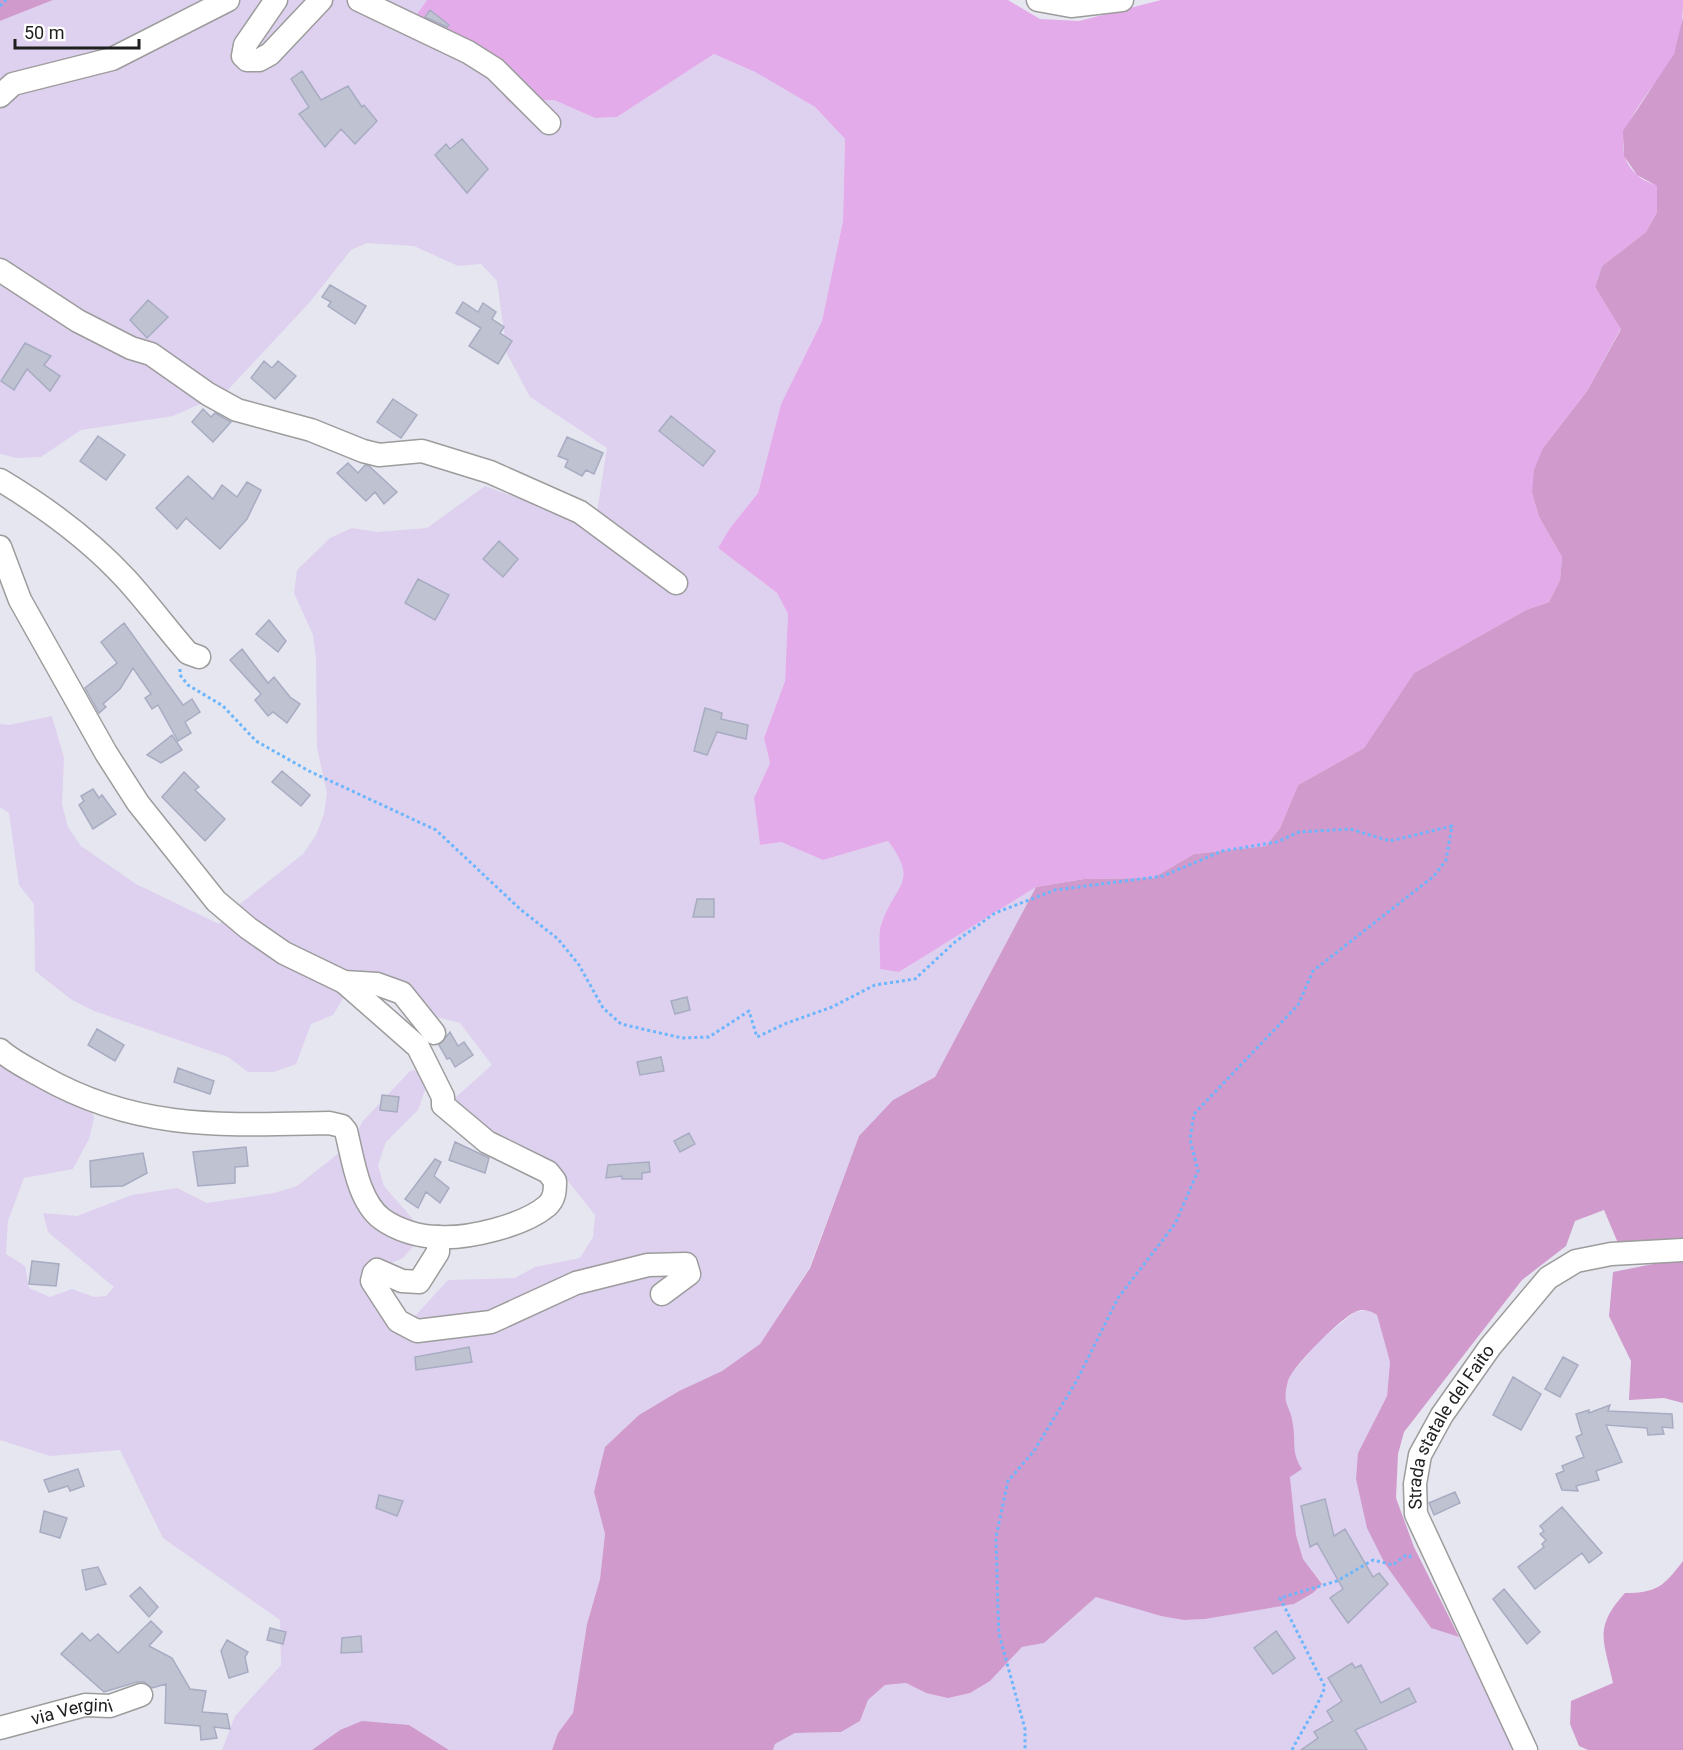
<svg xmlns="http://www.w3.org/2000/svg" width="1683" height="1750" viewBox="0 0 1683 1750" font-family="Roboto,sans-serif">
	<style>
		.farmland { fill: #ded1ef }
		.grass { fill: #e4abeb }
		.forest { fill: #d09acc }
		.building { fill: #bfc2d0; stroke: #a8acc2; stroke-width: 1.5 }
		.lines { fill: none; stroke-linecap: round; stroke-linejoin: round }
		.minor-casing { stroke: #9c9c9c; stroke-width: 25 }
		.path { stroke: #6bb6fc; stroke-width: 3; stroke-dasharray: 3 3; stroke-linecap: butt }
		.minor { stroke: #fff; stroke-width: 22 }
		.labels { text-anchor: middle; stroke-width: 4.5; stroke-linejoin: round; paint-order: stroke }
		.street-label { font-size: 18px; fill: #1f1f1f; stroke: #fff }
	</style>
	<rect width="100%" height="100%" fill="#e6e6f0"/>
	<!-- farmland -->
	<path class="farmland" d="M53 0H367L487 72 510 102 554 100 595 118 617 117 714 54 755 72 815 107 845 139 843 221 822 321 781 404 758 493 730 528 718 548 777 593 788 614 785 681 764 738 770 763 754 798 760 845 781 842 823 860 888 841 902 859 904 883 881 923 899 972 1036 887 935 1077 893 1100 859 1136 809 1268 760 1344 722 1371 679 1391 639 1415 594 1492 605 1534 600 1579 587 1624 573 1713 558 1733 552 1750H449L409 1725 340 1730 312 1750H222L235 1716 281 1665 280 1620 163 1538 120 1450 50 1456 0 1440V1062L90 1108 94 1118 89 1139 73 1169 24 1178 8 1221 6 1254 25 1266 29 1288 50 1297 72 1289 94 1297 106 1296 114 1287 48 1232 43 1213 77 1216 132 1195 177 1188 207 1203 274 1193 297 1186 353 1142 362 1122 410 1071 433 1067 418 1110 386 1142 378 1165 384 1186 412 1218 419 1240 403 1258 380 1268 394 1325 416 1315 448 1280 515 1278 535 1267 580 1258 593 1237 595 1215 564 1176 451 1109 456 1097 492 1065 460 1023 433 1016 396 994 345 995 333 1015 311 1024 296 1064 274 1072H248L228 1057 94 1011 72 1000 35 971 34 904 19 885 9 813 0 807V724L9 725 52 716 64 758 62 804 68 827 81 846 136 884 219 924 226 915 303 854 316 835 324 814 327 793 317 748 316 657 313 635 294 593 297 570 330 538 352 528 377 532 427 528 485 486 572 518H596L607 448 530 397 507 354 497 281 481 264 458 266 414 246 367 243 351 250 309 303 225 393 173 416 81 430 41 457 17 458 0 454V21Z
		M376 0H427L415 17Z
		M1367 1310 1377 1315 1390 1362 1387 1396 1358 1453 1385 1564 1431 1628 1459 1637 1514 1750H773L775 1744 795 1733 841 1732 860 1721 868 1700 885 1685 906 1683 926 1693 990 1681 1022 1647 1044 1643 1096 1597 1184 1620 1205 1619 1294 1604 1313 1593 1322 1583 1303 1559 1296 1535 1290 1477 1294 1457 1293 1423 1284 1402 1288 1378 1319 1341 1355 1312Z"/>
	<!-- grass -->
	<path class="grass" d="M427 0H1008L1040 19 1079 21 1161 0H1683C1683 17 1681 38 1674 54 1658 89 1596 137 1637 175 1642 180 1651 183 1657 186V212L1646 232 1602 266 1595 287 1621 328 1587 391 1543 448 1532 493 1539 517 1562 557 1560 580 1549 602 1526 610 1414 673 1364 748 1298 785 1280 828 1266 846 1194 854 1153 878 1084 879 1036 887 899 972 880 969C881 955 877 934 882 922 896 884 919 882 888 841L823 860 781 842 760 845 754 798 770 763 764 738 785 681 788 614 777 593 718 548 730 528 758 493 781 404 822 321 843 221 845 139 815 107 755 72 714 54 617 117 595 118 554 100 509 102 487 72 415 17Z"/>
	<!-- forest -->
	<path class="forest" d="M0 0H53L0 21Z
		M1683 17V1240L1618 1243 1604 1210 1575 1221 1566 1246 1522 1280 1404 1432 1398 1454 1396 1498 1414 1547 1459 1637 1431 1628 1385 1564 1367 1528 1356 1479 1358 1453 1387 1396 1390 1362 1377 1315C1370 1311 1364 1308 1355 1312 1341 1318 1292 1367 1288 1381 1281 1406 1291 1405 1293 1425 1296 1444 1291 1452 1302 1469L1290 1477 1296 1535 1303 1559 1322 1584 1313 1593 1294 1604 1205 1619 1184 1620 1161 1616 1096 1597 1044 1643 1022 1647 990 1681 970 1693 948 1698 926 1693 906 1683 885 1685 868 1700 860 1721 841 1732 795 1733 775 1744 773 1750H552L558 1733 573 1713 587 1624 600 1579 605 1534 594 1492 605 1447 639 1415 679 1391 722 1371 760 1344 810 1268 859 1136 893 1100 935 1077 1036 887 1084 879 1153 878 1194 854 1266 846 1280 828 1298 785 1364 748 1414 673 1526 610 1549 602 1560 580 1562 557 1539 517 1532 493 1534 470 1543 448 1587 391 1621 329 1595 287 1602 266 1646 232 1657 212V186L1637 175 1624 156 1623 131 1674 54Z
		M1683 1258V1403L1664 1398 1629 1400 1631 1361 1609 1316 1613 1272Z
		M1683 1561V1750H1588L1579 1746 1570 1724 1571 1701 1613 1683C1604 1641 1593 1628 1625 1593 1657 1593 1664 1586 1683 1561Z
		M362 1721 409 1725 449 1750H312L340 1730Z"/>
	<!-- building -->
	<path class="building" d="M430 10 449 25 447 27 425 17Z
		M302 71 321 100 348 86 362 107 364 105 377 121 355 144 341 129 325 147 299 114 309 107 291 79Z
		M462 139 488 169 467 193 435 155 446 144 450 149Z
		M330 285 366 306 355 324 328 306 331 302 322 297Z
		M148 300 168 317 147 338 130 320Z
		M463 302 478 312 483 303 496 312 492 319 504 327 500 333 512 341 498 364 469 346 481 328 456 313Z
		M25 343 51 356 44 365 60 376 50 391 27 369 14 390 1 381Z
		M264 361 272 368 278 361 296 376 275 399 251 378Z
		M393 399 417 415 401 438 377 422Z
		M203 409 211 417 215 413 231 422 213 442 192 422Z
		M671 416 715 451 703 466 659 431Z
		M98 436 125 455 106 480 80 461Z
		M567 437 603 453 594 474 586 470 582 476 565 467 568 460 558 456Z
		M348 463 358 473 365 465 369 466 397 492 384 504 375 492 366 501 337 473Z
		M188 476 213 499 222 485 237 497 247 482 261 490 247 519 220 549 186 518 177 529 156 508Z
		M499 541 518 559 503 577 483 559Z
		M418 579 449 595 435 620 405 603Z
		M269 620 286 641 278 652 256 634Z
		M124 623 183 705 192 699 200 712 185 722 191 733 178 741 158 705 152 709 145 698 151 694 133 668 120 689 103 704 106 707 99 713 85 688 117 663 101 642Z
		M242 649 268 683 274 677 290 697 300 704 287 723 273 712 268 716 255 700 261 694 230 660Z
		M705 708 722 713 721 719 748 725 746 739 717 732 707 755 694 751Z
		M172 735 182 750 161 763 147 755Z
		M282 771 310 795 301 806 272 782Z
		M184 772 199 787 195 790 225 819 205 841 162 797Z
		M93 789 99 798 102 795 116 814 93 829 79 805 84 801 81 796Z
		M697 899H714V917H693Z
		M687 997 690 1010 675 1014 671 1001Z
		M97 1029 124 1045 115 1061 88 1045Z
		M450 1032 458 1046 464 1042 473 1055 455 1067 450 1058 447 1059 439 1045Z
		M661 1057 664 1071 640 1075 637 1062Z
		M178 1068 214 1081 210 1094 174 1082Z
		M382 1095 399 1097 397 1112 380 1110Z
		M689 1133 695 1144 680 1152 674 1141Z
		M455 1142 489 1158 485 1173 449 1160Z
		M246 1147 248 1166 235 1167V1183L198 1186 193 1152Z
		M143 1153 147 1173 123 1186 91 1187 90 1161Z
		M435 1159 441 1162 434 1176 449 1188 440 1203 426 1192 418 1208 405 1199Z
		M649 1162 650 1172 642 1173V1179H622V1176L606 1178 608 1165Z
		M32 1261 59 1264 56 1286 29 1284Z
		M469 1347 472 1362 416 1370 415 1357Z
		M1563 1357 1578 1365 1560 1397 1545 1389Z
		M1513 1377 1541 1394 1521 1430 1493 1415Z
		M1610 1405 1608 1411 1672 1414 1673 1428 1662 1427 1664 1434 1648 1435 1647 1428 1606 1425 1622 1462 1596 1471 1599 1480 1576 1486 1578 1491 1562 1490 1556 1474 1564 1471 1562 1466 1584 1457 1576 1437 1582 1434 1576 1414 1589 1410V1413Z
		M78 1469 84 1486 70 1491 68 1486 49 1492 44 1480Z
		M1455 1492 1460 1503 1434 1515 1429 1503Z
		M379 1495 403 1501 397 1516 376 1508Z
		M1325 1499 1334 1536 1345 1529 1373 1577 1379 1573 1388 1584 1348 1623 1330 1598 1343 1589 1317 1543 1310 1547 1301 1506Z
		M1562 1507 1602 1553 1589 1563 1582 1553 1535 1589 1518 1567 1544 1547 1542 1544 1546 1540 1540 1534 1544 1531 1540 1526Z
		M44 1511 67 1518 60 1538 40 1532Z
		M98 1567 106 1584 86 1590 82 1570Z
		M140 1587 158 1607 149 1617 130 1596Z
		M1504 1589 1540 1632 1527 1644 1493 1599Z
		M151 1621 162 1632 149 1646 172 1658 190 1689 206 1691 202 1712 227 1714 230 1729 214 1727 217 1738 201 1740 200 1726 165 1723 166 1684 152 1688 144 1682H137L104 1692 61 1654 82 1633 90 1641 98 1634 118 1653Z
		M270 1628 286 1632 283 1644 267 1640Z
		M1276 1631 1295 1658 1273 1674 1254 1648Z
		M361 1636 362 1652 341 1653 342 1638Z
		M227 1640 248 1652 245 1657 248 1672 229 1678 221 1651Z
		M1352 1663 1355 1668 1361 1665 1381 1703 1409 1688 1416 1702 1355 1730 1367 1750H1301L1318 1738 1314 1732 1333 1721 1327 1711 1342 1701 1328 1678Z"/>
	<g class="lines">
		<!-- minor casing -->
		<g class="minor-casing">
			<g id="minor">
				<path d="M276 0 245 45 243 56 247 60H259L270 54 321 0"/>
				<path d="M359 0 468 52 495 69 549 123"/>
				<path d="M1038 0 1071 6 1122 0"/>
				<path d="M0 96 13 84 112 59 228 0"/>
				<path d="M0 270 78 321 131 348 151 354 208 394 237 410 311 430 363 451 379 455 422 451 490 472 580 512 676 583"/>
				<path d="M0 480C45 507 90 540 126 579 147 602 167 629 188 653L199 657"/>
				<path d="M0 547 20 600 106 753 138 803 216 901 248 928 284 953 344 982 377 984 402 993 434 1033"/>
				<path d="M0 1050C12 1061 29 1069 43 1077 139 1131 223 1125 329 1123L342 1126 346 1131C353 1159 358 1201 382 1219 397 1230 420 1237 438 1237 468 1239 523 1226 547 1206 555 1199 555 1190 555 1181L548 1172 487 1142 443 1105V1097L418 1047 344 982"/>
				<path d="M438 1237V1252L419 1282 402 1281 377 1270 374 1273 372 1281 398 1321 417 1331 491 1322 576 1283 648 1265 686 1264 689 1274 662 1294"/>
				<path id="s1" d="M0 1728 85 1705 110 1706 141 1695"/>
				<path id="s2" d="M1526 1750 1416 1514 1415 1484 1420 1455 1442 1415 1490 1347 1548 1278 1576 1261 1611 1254 1683 1250"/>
			</g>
		</g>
		<!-- path -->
		<path class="path" d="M0 6 6 0
			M180 669V675L188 685 223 706 256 741 309 771 436 830 520 909 558 939 579 965 603 1008 621 1024 682 1038 709 1037 749 1011 757 1037 787 1023 832 1007 875 985 915 979 955 942 995 913 1055 890 1163 876 1222 851 1277 842 1299 832 1350 829 1390 841 1452 826 1446 860 1434 876 1313 971 1298 1005 1194 1114 1190 1139 1198 1171 1175 1224 1118 1298 1076 1382 1034 1451 1008 1481 996 1537 998 1611 999 1634 1025 1729V1750
			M1292 1750C1303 1728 1316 1710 1325 1687L1280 1598 1337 1581 1373 1560 1393 1565 1406 1555 1414 1558"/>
		<!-- minor -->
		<use href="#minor" class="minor"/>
	</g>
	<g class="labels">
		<!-- street labels -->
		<g class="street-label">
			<text dy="6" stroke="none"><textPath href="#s2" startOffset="357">Strada statale del Faito</textPath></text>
			<text dy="6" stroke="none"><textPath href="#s1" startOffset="74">via Vergini</textPath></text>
		</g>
	</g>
	<!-- scale -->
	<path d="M15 39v9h124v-9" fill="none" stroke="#1f1f1f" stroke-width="3"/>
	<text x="24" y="39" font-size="18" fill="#1f1f1f" stroke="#ffffff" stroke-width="4.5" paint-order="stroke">50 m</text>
</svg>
